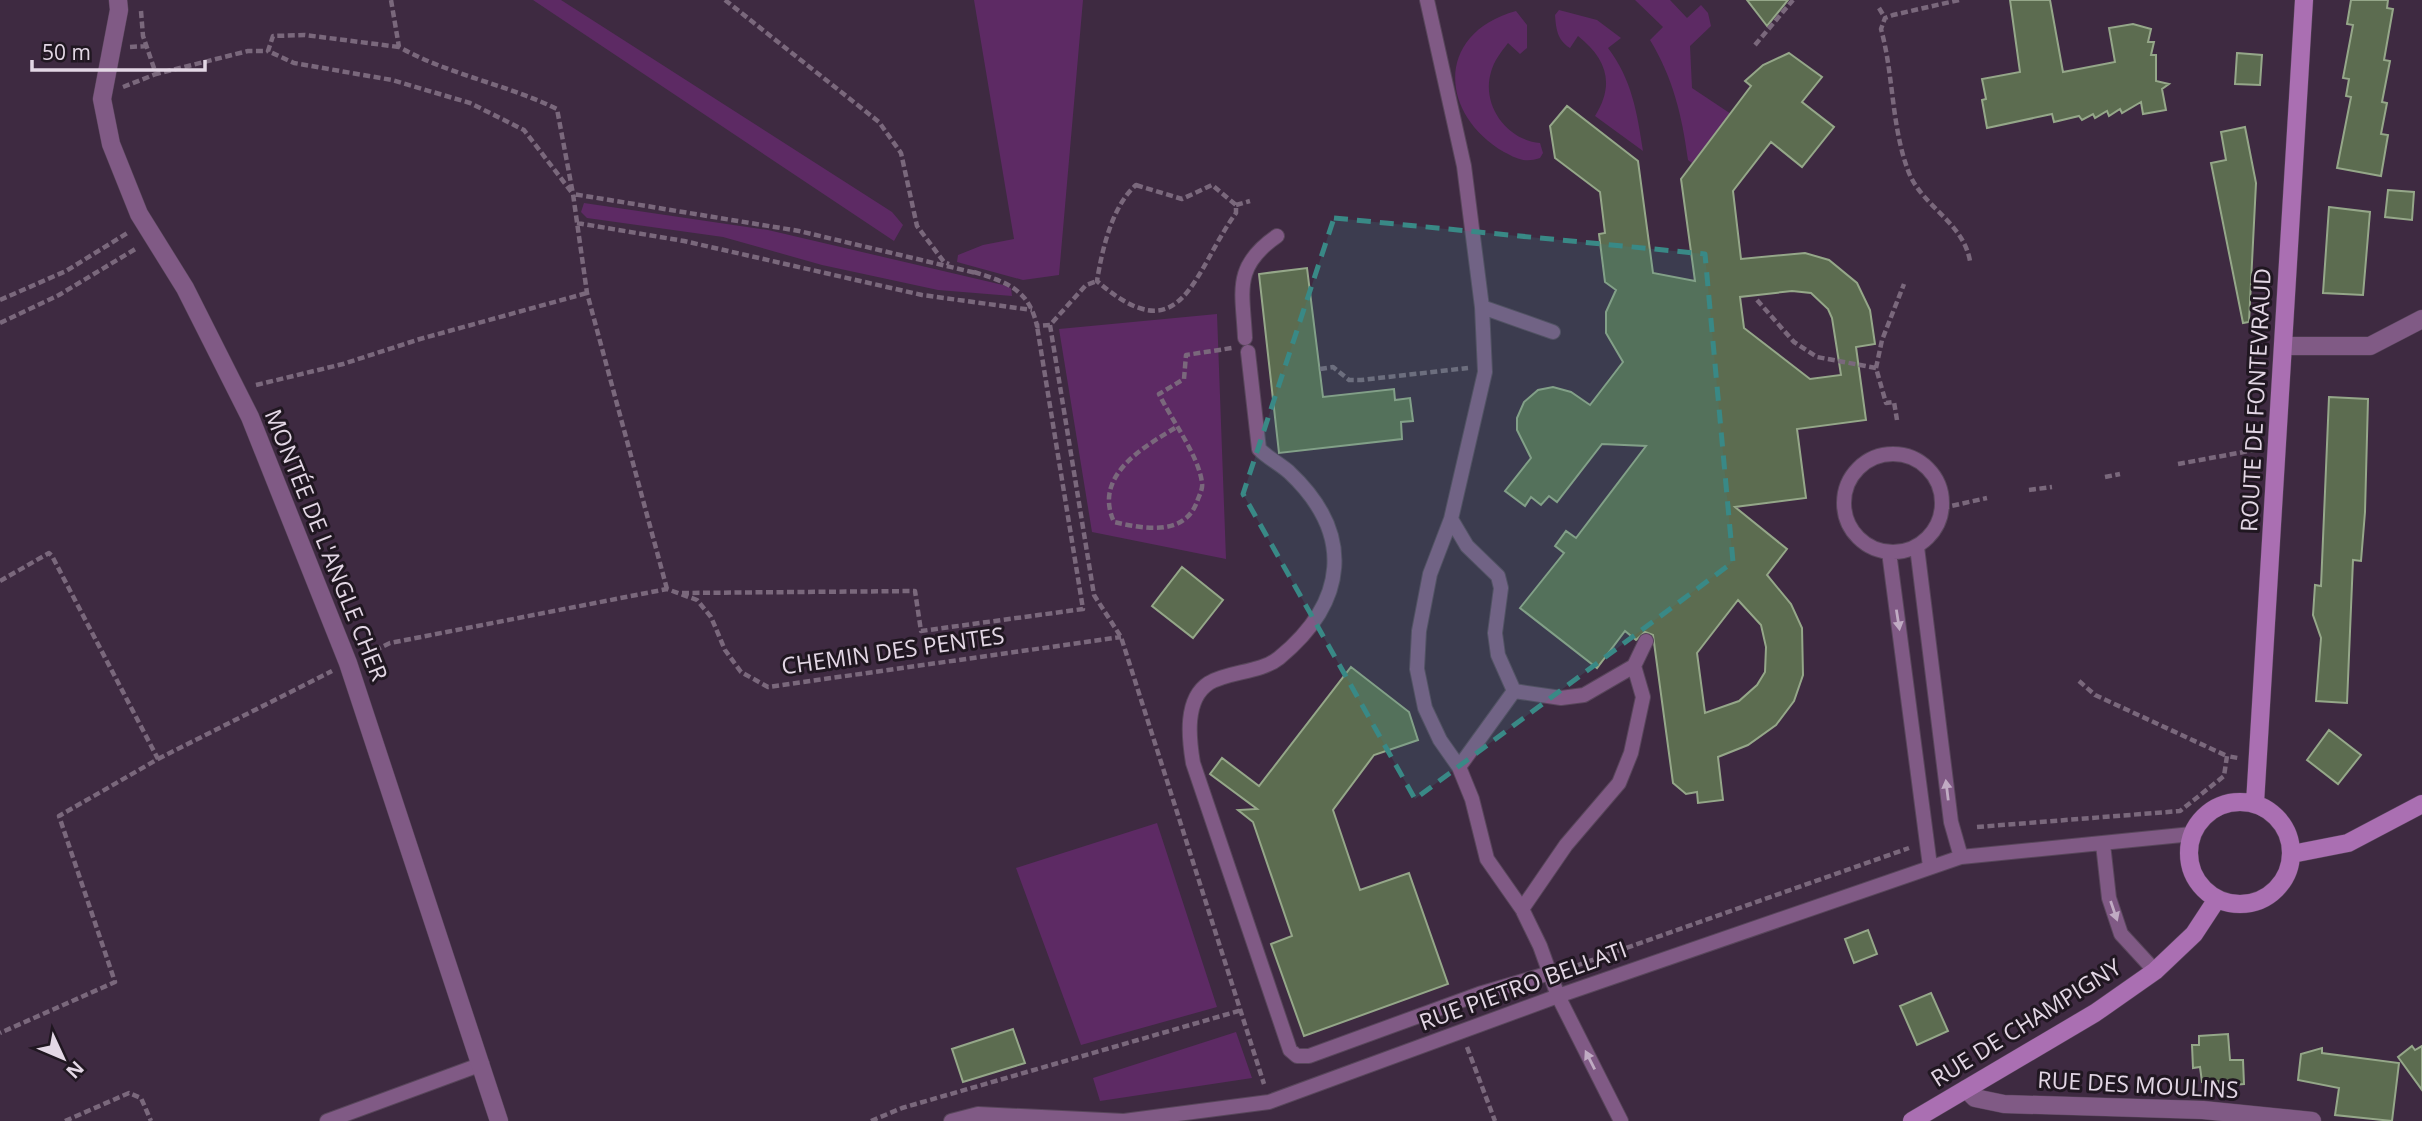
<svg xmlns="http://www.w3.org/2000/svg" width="2422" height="1121" viewBox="0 0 2422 1121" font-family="'Open Sans',sans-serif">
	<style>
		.green { fill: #5d2a64 }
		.building { fill: #5c6c50; stroke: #95a789; stroke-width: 2; fill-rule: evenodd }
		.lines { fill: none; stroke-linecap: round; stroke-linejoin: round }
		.lane-casing { stroke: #58465b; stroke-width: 16 }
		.street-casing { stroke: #58465b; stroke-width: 19 }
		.secondary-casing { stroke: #58465b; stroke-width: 19 }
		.path { stroke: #7a687c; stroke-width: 4.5; stroke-dasharray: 7 3.5; stroke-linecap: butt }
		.lane { stroke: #805a85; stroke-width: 14 }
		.street { stroke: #805a85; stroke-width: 18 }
		.secondary { stroke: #aa6fb2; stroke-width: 18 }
		.oneway { fill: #c0abc3 }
		.marked { fill: #398986; fill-opacity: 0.2; stroke: #398986; stroke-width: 5; stroke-dasharray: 14 9; stroke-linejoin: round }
		.labels { text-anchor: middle; stroke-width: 6; stroke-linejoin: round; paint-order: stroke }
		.street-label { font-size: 23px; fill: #e3d7e5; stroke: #201721 }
	</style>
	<rect width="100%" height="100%" fill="#3e2a41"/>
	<!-- green -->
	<path class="green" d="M533 0H561L892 212 903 225 894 241Z
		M974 0H1083L1059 275 1023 280 957 262 958 255 983 245 1014 239Z
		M1635 0H1670L1687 18 1701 5 1708 13 1711 26 1690 46 1692 88 1731 114 1693 164 1688 160C1682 115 1673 78 1650 40L1663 27Z
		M1559 10 1597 20 1621 38 1608 48C1632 80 1637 112 1643 151L1595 116C1615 84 1607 59 1578 36L1570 48C1557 40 1556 28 1555 15Z
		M1516 11 1527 25V48L1520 54 1508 43C1501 52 1494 61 1491 72 1481 105 1507 140 1540 143L1543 153 1540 158C1525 163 1517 159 1504 152 1438 113 1436 33 1516 11Z
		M584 203 768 230 1003 285 1011 288 1012 296 938 290 822 265 723 237 587 218 581 212Z
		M1217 314 1226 559 1092 532 1059 329Z
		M1157 823 1217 1007 1081 1045 1016 868Z
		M1236 1032 1252 1078 1100 1101 1093 1078Z"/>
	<!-- building -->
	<path class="building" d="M1747 0H1788L1767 26Z
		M2010 0H2050L2063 72 2115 62 2109 28 2133 24 2151 29 2148 42H2154L2151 55H2156V81L2169 84 2162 89 2166 110 2143 114 2141 102 2122 113 2120 109 2109 116 2107 111 2095 118 2093 114 2082 120 2079 116 2054 122 2052 114 1987 128 1982 100 1986 99 1982 79 2020 72Z
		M2351 0H2388L2387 8 2393 9 2384 60 2390 61 2382 102 2387 103 2381 134 2388 135 2381 176 2337 168 2351 97 2346 96 2349 79 2343 78 2353 25 2347 24Z
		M1789 53 1822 77 1802 102 1834 127 1802 167 1771 142 1733 191 1741 259 1805 253 1829 260 1857 283 1870 310 1875 344 1856 347 1866 420 1797 429 1806 498 1735 507 1787 549 1767 575 1791 604 1802 628 1803 675 1794 701 1776 725 1748 745 1718 757 1723 800 1698 803 1697 792 1686 794 1673 783 1653 635 1645 632 1636 640 1625 631 1597 668 1520 608 1564 553 1555 546 1566 531 1576 538 1646 446 1602 444 1557 502 1549 496 1541 505 1531 497 1525 506 1505 491 1531 458 1517 430V418L1524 402 1538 390 1553 387 1571 392 1590 405 1623 362 1606 333V312L1616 290 1605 282 1599 234 1605 233 1600 192 1555 158 1550 126 1567 106 1638 161 1653 273 1695 281 1681 179 1751 86 1745 81 1763 65ZM1792 291 1811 293 1828 309 1832 318 1841 375 1810 379 1744 328 1740 297ZM1738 600 1761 625 1766 647 1765 672 1757 685 1739 701 1705 713 1697 653Z
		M2237 53 2262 55 2260 85 2235 84Z
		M2245 127 2256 183 2249 322 2243 323 2211 163 2226 160 2221 132Z
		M2388 190 2414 192 2412 220 2385 217Z
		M2329 207 2370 212 2363 295 2323 293Z
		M1307 268 1323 397 1394 389 1395 400 1410 398 1413 421 1401 422 1402 439 1279 453 1259 274Z
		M2329 397 2368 399 2365 512 2361 561 2353 560 2347 703 2316 701 2321 638 2313 615 2315 585 2321 586Z
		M1182 567 1223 600 1193 638 1152 606Z
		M1351 667 1409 712 1418 740 1374 755 1333 810 1360 890 1409 873 1448 984 1304 1036 1271 944 1292 936 1253 822 1238 810 1257 809 1210 774 1222 758 1259 786Z
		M2329 730 2361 755 2338 784 2307 760Z
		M1868 930 1877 954 1854 963 1845 939Z
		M1931 993 1948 1031 1917 1045 1900 1006Z
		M1013 1029 1025 1063 963 1082 952 1049Z
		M2228 1034 2230 1060H2243L2244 1084 2219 1086V1081L2202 1082 2200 1067 2193 1068 2192 1045H2199V1036Z
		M2412 1046 2415 1050 2422 1046V1090L2398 1057Z
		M2322 1048V1053L2399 1063 2392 1121 2335 1115 2339 1088 2298 1080 2301 1054Z"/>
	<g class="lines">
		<!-- lane casing -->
		<g class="lane-casing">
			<path id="lane" d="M1427 0 1464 166 1482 307 1485 372 1451 519 1430 574 1419 631 1417 669 1425 708 1440 740 1459 767 1472 799 1487 859 1522 909 1540 946 1558 996 1621 1121
				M1482 307 1553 332
				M1245 338C1243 292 1232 267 1277 236
				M1248 352 1259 449C1268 458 1280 464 1289 472 1355 534 1347 602 1279 658 1260 673 1229 671 1209 683 1184 699 1189 739 1193 763L1290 1050 1297 1056H1309L1479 994 1550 973
				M1844 503a49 49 0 1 1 98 0a49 49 0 1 1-98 0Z
				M1451 519 1467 546 1498 576 1501 588 1495 633 1498 655 1514 691
				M1917 547 1951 822 1961 857
				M1889 552 1930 866
				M1459 767 1514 691 1561 698 1584 695 1634 666 1646 641
				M2103 844 2109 898 2121 934 2155 971
				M1522 909 1566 845 1619 783 1631 753 1643 697 1634 666
				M327 1121 482 1064
				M951 1121 978 1114 1124 1121 1269 1102 1558 996 1961 857 2192 834"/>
		</g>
		<!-- street casing -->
		<g class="street-casing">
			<path id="street" d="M118 0 119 10 102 99 111 144 139 214 185 288 250 417 348 663 499 1121
				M2285 346H2370L2422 319
				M1966 1089 1975 1098 2004 1104 2203 1110 2312 1121"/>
		</g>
		<!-- secondary casing -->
		<g class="secondary-casing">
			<path id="secondary" d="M2189 853a51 51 0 1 1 102 0a51 51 0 1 1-102 0Z
				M2255 803 2304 0
				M2292 854 2348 843 2422 804
				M1912 1121 2095 1013 2155 971 2194 934 2217 899"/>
		</g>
		<!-- path -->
		<path class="path" d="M391 0 399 47C449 75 506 84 557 109L573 194
			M725 0 879 122 901 153 917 226 944 262 949 264
			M1959 0 1893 15 1885 18 1881 29C1894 76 1891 127 1909 173 1923 207 1963 222 1970 261
			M1879 8 1885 18
			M141 11 143 36 156 74 248 51H268
			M1755 45 1793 0
			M130 47 147 46
			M399 47 305 35 273 36 268 51 294 63 392 80 470 103 524 130 573 194
			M123 87 156 74
			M1136 185 1182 199 1212 185 1236 205V213C1193 272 1183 356 1097 281 1102 250 1112 206 1136 185Z
			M1236 205 1250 201
			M577 223 684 241 922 295 1032 310
			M974 272C1006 282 1029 289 1037 326L1050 325 1086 285 1097 281
			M0 300 66 271 129 232
			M1757 300 1794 342 1817 357 1876 368 1886 403 1894 402 1897 420
			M0 323 59 295 137 248
			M1050 325 1094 595 1121 637 1264 1084
			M1876 368 1882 340 1904 284
			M1320 369 1333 367 1349 380H1361L1468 368
			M256 385 343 364 420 339 587 293
			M1175 428C1142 448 1093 476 1114 522 1145 529 1186 537 1198 499 1200 494 1203 488 1202 483 1199 456 1171 419 1159 394L1184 379 1186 355 1232 348
			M2178 464 2260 449
			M2105 477 2120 474
			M2029 490 2052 487
			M1942 508 1987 498
			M0 581 49 553 52 556 158 759 59 816 115 982 0 1033
			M667 589 587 293 573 194 799 231 976 273
			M682 593 915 591 921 631 1083 609 1037 326
			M365 655 390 643 667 589 697 600 711 617 725 650 741 672 768 687 1121 637
			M2079 681 2095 695 2227 756
			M158 759 332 671
			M1977 827 2180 811 2224 776 2227 756 2238 758
			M1567 969 1909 848
			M1467 1047 1495 1121
			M65 1121 129 1093 141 1098 151 1121
			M871 1121 902 1108 1242 1010"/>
		<!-- lane -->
		<use href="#lane" class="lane"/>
		<!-- street -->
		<use href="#street" class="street"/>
		<!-- secondary -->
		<use href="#secondary" class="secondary"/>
	</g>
	<!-- one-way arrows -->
	<defs><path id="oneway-solid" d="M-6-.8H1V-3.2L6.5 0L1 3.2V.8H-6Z" transform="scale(1.75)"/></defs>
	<g class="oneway">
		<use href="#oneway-solid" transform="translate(1898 620) rotate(81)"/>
		<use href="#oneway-solid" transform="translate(1947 790) rotate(-97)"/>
		<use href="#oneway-solid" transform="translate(2114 911) rotate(71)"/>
		<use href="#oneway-solid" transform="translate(1590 1060) rotate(-117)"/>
	</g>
	<!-- marked area -->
	<path class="marked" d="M1334 218 1705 254 1733 562 1415 799 1243 494Z"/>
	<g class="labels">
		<!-- street labels -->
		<g class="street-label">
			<text transform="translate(2256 400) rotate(-87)" y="8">ROUTE DE FONTEVRAUD</text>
			<text transform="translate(326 545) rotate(68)" y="8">MONTÉE DE L'ANGLE CHER</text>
			<text transform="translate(893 651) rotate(-8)" y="8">CHEMIN DES PENTES</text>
			<text transform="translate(1523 986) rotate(-20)" y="8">RUE PIETRO BELLATI</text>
			<text transform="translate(2026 1023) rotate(-32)" y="8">RUE DE CHAMPIGNY</text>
			<text transform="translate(2138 1085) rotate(3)" y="8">RUE DES MOULINS</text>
		</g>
	</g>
	<!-- north arrow -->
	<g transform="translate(63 1058) rotate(134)" stroke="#201721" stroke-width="5" paint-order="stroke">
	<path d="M0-5L12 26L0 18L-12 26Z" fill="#e3d7e5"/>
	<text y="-10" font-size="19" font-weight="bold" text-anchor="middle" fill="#e3d7e5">N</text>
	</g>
	<!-- scale -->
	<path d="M32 60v10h173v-10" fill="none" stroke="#e3d7e5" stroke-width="3.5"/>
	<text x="42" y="60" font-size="21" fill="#e3d7e5" stroke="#201721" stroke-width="5" paint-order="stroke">50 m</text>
</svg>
